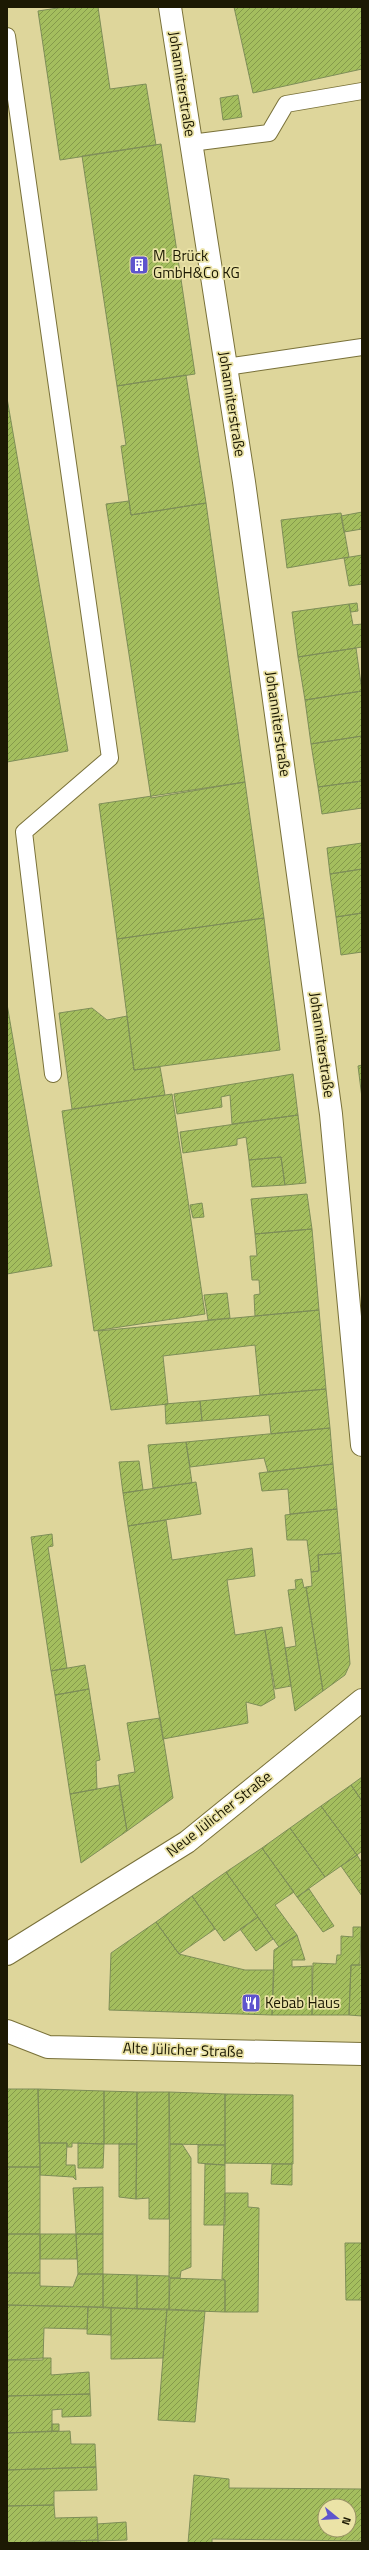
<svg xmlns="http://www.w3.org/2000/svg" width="369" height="2550" viewBox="0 0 369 2550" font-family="'Titillium Web',sans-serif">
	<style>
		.building { fill: url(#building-hatch); stroke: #7e8e58; fill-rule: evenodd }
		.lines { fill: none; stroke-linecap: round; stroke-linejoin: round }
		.service-casing { stroke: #797139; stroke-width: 18 }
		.minor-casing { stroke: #797139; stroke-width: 24 }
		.tertiary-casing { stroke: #797139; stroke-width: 24 }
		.service { stroke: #fff; stroke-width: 16 }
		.minor { stroke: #fff; stroke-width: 22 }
		.tertiary { stroke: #fff; stroke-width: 22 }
		.labels { text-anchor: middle; stroke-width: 3.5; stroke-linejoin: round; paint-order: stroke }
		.street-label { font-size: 15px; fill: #1c1903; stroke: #ebe3a7 }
		.poi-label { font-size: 15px; fill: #1c1903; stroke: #ebe3a7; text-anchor: start }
	</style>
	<defs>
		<pattern id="building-hatch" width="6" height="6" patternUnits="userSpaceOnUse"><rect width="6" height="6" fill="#a4be5e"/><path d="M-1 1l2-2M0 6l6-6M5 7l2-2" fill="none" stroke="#859a4b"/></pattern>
	</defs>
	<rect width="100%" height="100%" fill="#ded69b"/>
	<!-- building -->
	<path class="building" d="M64 7H98L110 89 146 84 156 145 60 160 38 11Z
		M234 7H362V69L253 93Z
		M238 95 242 117 223 120 220 98Z
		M161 144 195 374 117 386 82 156Z
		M186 375 206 503 131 515 121 446 126 445 117 386Z
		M7 398 68 751 7 762Z
		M129 501 131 515 206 503 245 782 151 798 106 504Z
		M362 512V529L344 532 341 516Z
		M341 513 349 557 287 568 281 520Z
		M362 555V584L349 586 344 558Z
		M357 603 358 611 351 612 349 604Z
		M349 604 353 625 362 624V647L298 657 292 612Z
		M356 648 362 691 305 700 298 657Z
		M362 691V736L311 744 305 700Z
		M362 736V781L318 787 311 744Z
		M362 781V808L322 814 318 787Z
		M245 782 264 918 117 939 99 804Z
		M362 843V869L330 874 327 848Z
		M362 869V913L336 917 330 874Z
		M362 913V952L341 955 336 917Z
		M264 918 280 1050 134 1070 117 939Z
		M7 1004 52 1266 7 1274Z
		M92 1008 107 1020 127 1016 134 1070 160 1067 165 1095 72 1109 59 1013Z
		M362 1065V1098L358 1066Z
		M293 1074 298 1115 232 1124 230 1095 221 1097 222 1107 177 1114 174 1094Z
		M172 1094 205 1314 94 1331 62 1111Z
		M298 1115 306 1183 285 1185 281 1157 249 1160 246 1137 237 1139V1145L183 1153 180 1132Z
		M281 1157 285 1185 252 1187 249 1160Z
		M307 1194 312 1229 255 1234 251 1199Z
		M202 1203 204 1217 193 1218 190 1205Z
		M312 1229 319 1310 255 1316 254 1295 260 1294 259 1280H252L250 1256H257L255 1234Z
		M227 1293 230 1318 208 1320 204 1295Z
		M319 1310 326 1389 260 1395 255 1345 163 1356 168 1404 111 1410 98 1331Z
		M326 1389 330 1428 271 1434 269 1415 202 1421 200 1401Z
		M200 1401 202 1421 166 1424 165 1404Z
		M330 1428 333 1464 268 1472 264 1458 190 1467 186 1442Z
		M186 1442 192 1483 153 1488 148 1445Z
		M139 1461 143 1490 123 1493 119 1462Z
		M333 1464 337 1509 290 1514 288 1489 262 1491 259 1473Z
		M196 1482 201 1514 128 1526 123 1493Z
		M337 1509 341 1553 318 1555 319 1571 311 1572 307 1540H287L285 1515Z
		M166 1520 172 1560 252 1548 255 1576 227 1580 235 1635 265 1630 275 1698 261 1706 246 1702 248 1723 163 1739 128 1526Z
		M52 1534 53 1546 48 1547 67 1668 51 1671 31 1537Z
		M341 1553 350 1664 345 1675 323 1691 306 1587 312 1586 311 1572 319 1571 318 1555Z
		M302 1579 304 1588 306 1587 323 1691 295 1711 285 1648 296 1646 288 1590 296 1589 295 1580Z
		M282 1627 291 1686 275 1689 265 1630Z
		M85 1665 89 1689 55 1695 51 1671Z
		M89 1689 100 1760 96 1761 97 1789 70 1794 55 1695Z
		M160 1718 173 1798 127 1831 118 1775 135 1772 127 1723Z
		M362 1777V1801L351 1785Z
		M119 1785 127 1831 81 1863 70 1794Z
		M351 1785 362 1801V1851L357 1855 321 1806Z
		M321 1806 357 1855 325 1877 290 1828Z
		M290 1828 325 1877 297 1897 262 1848Z
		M262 1848 294 1892 275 1905 297 1935 279 1947 226 1872Z
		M357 1855 362 1863V1896L341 1866Z
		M226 1872 258 1917 224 1941 192 1896Z
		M309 1889 334 1926 323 1932 297 1897Z
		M192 1896 215 1929 179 1954 156 1922Z
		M258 1917 273 1939 256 1951 240 1929Z
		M156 1922 179 1954 245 1970H274L272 2015 109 2010 111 1953Z
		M353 1927H361L360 1965H351L349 2015H312L313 1963 336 1964 337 1955H341V1936L353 1937Z
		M297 1935 305 1960H292V1967L312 1966V2015H272L274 1950Z
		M351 1965H362V2016L349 2015Z
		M7 2089H38L40 2167H7Z
		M38 2089 104 2091V2144L72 2143V2147H67V2143H39Z
		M104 2091 137 2092V2144H104Z
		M137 2092H169V2219H149V2198L136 2199Z
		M169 2092 225 2094V2145L170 2144Z
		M225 2094 293 2095V2164L225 2163Z
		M40 2143H67L66 2165H75L76 2180 73 2177 40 2175Z
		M78 2143 104 2144 103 2168H78Z
		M119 2144H137L136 2199 119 2197Z
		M170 2144H182L191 2158V2267L181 2271 180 2278H170L169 2276Z
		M198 2145H225V2165L198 2163Z
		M205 2164 225 2165V2225H204Z
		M272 2164H292V2185L271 2184Z
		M7 2167H40V2234H7Z
		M103 2187V2234H76L73 2188Z
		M225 2193H248V2207L259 2208 258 2312H225V2280L222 2279Z
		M7 2234H40V2273H7Z
		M40 2234H76L77 2259H40Z
		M76 2234H103V2274H78Z
		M345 2243H362V2300H346Z
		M7 2273H40V2286L73 2287 78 2274H103V2307L7 2305Z
		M103 2274 137 2275V2309L103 2307Z
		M137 2275 169 2276V2310L137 2309Z
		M170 2278 225 2280V2312L169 2310Z
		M7 2305 88 2307 87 2329 44 2328 43 2360H7Z
		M88 2307 111 2308V2335L87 2334Z
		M111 2308 167 2309 163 2358 111 2359Z
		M167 2309 205 2311 195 2422 158 2420Z
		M43 2358H51V2375L89 2372 90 2394 7 2396V2360Z
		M90 2394 91 2416 62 2417V2409L52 2410V2431L7 2433V2396Z
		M52 2424H59V2431H52Z
		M70 2431 71 2444H95L96 2467 7 2470V2433Z
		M96 2467 97 2490 54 2491V2505L7 2506V2470Z
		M194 2475 229 2479V2488L362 2489V2541L212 2539V2543H188ZM325 2506H349V2530H325Z
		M54 2505 55 2518 97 2517 98 2540 7 2543V2506Z
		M126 2522 127 2540 98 2541 97 2524Z
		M98 2540V2543H15Z"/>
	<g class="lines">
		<!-- service casing -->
		<g class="service-casing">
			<path id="service" d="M7 36 110 758 24 832 53 1074
				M191 143 269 133 286 104 362 91
				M226 367 362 347"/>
		</g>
		<!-- minor casing -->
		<g class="minor-casing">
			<path id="minor" d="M170 7 244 482 331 1114 362 1445
				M7 2031 48 2047 362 2054"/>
		</g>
		<!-- tertiary casing -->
		<g class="tertiary-casing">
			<path id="tertiary" d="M7 1954 187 1842 362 1700"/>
		</g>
		<!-- service -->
		<use href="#service" class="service"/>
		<!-- minor -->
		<use href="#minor" class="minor"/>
		<!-- tertiary -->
		<use href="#tertiary" class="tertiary"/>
	</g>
	<!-- icons -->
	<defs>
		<g id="building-square" transform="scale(1)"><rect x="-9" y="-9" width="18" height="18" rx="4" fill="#5e54cd" stroke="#ebe3a7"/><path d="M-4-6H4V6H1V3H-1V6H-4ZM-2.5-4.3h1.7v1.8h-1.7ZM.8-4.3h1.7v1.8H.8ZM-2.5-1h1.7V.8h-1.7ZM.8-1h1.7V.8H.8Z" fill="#fff"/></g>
		<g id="restaurant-square" transform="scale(1)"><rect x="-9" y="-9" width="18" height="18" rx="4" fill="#5e54cd" stroke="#ebe3a7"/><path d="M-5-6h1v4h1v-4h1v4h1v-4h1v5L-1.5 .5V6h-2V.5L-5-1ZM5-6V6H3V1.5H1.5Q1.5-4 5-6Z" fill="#fff"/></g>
	</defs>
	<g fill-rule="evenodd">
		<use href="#building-square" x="139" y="265"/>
		<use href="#restaurant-square" x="251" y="2003"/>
	</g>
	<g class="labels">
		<!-- street labels -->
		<g class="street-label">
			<text transform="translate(182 84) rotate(81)" y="5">Johanniterstraße</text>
			<text transform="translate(232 404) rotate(81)" y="5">Johanniterstraße</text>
			<text transform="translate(278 724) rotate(82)" y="5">Johanniterstraße</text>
			<text transform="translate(322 1045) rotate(82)" y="5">Johanniterstraße</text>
			<text transform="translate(219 1814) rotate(-38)" y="5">Neue Jülicher Straße</text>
			<text transform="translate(183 2050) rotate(2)" y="5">Alte Jülicher Straße</text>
		</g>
		<!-- poi labels -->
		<g class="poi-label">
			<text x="153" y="261">M. Brück<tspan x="153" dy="17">GmbH&amp;Co KG</tspan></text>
			<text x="265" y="2008">Kebab Haus</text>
		</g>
	</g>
	<!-- border -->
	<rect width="369" height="2550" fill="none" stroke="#1c1903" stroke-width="16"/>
	<!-- north arrow -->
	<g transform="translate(337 2518) rotate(108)"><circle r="19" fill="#ebe3a7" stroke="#989265"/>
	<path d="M0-3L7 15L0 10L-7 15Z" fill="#5e54cd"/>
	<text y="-6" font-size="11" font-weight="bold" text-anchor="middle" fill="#1c1903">N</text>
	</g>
</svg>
